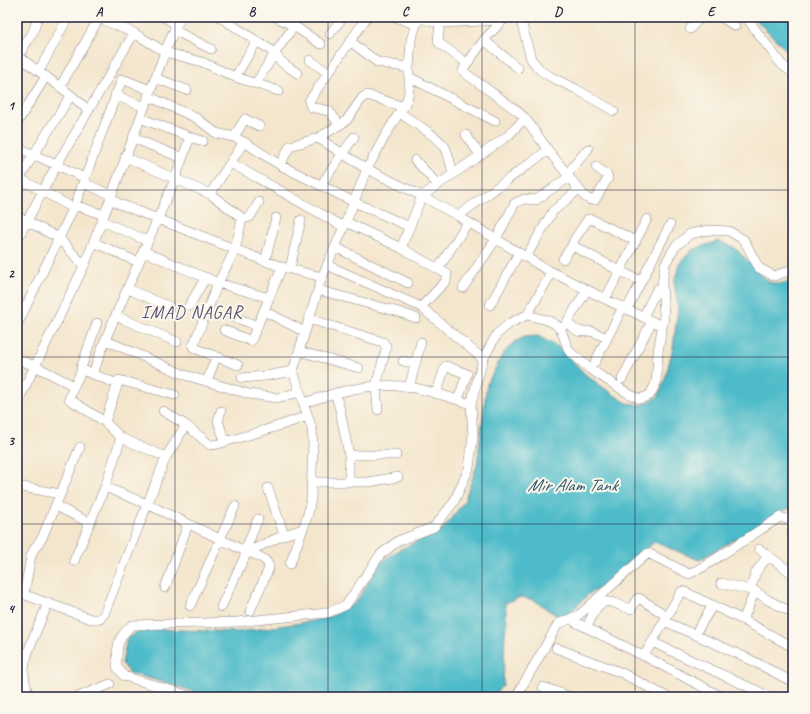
<svg xmlns="http://www.w3.org/2000/svg" width="810" height="714" viewBox="0 0 810 714" font-family="Caveat,sans-serif">
	<style>
		.water { fill: #4ebbc9; stroke: #386e82 }
		.lines { fill: none; stroke-linecap: round; stroke-linejoin: round }
		.minor-casing { stroke: #8b8484; stroke-width: 10 }
		.minor { stroke: #fff; stroke-width: 9 }
		.grid { fill: none; stroke: #22223b; stroke-width: 1; stroke-opacity: 0.55 }
		.labels { text-anchor: middle; stroke-width: 4; stroke-linejoin: round; paint-order: stroke }
		.neighbourhood-label { font-size: 18px; letter-spacing: 1px; fill: #574d72; stroke: #fbf7ec }
		.water-label { font-size: 18px; font-style: italic; fill: #31586d; stroke: #fbf7ec }
		.neatline { fill: none; stroke: #22223b; stroke-width: 1.5 }
		.grid-label { font-size: 13px; text-anchor: middle; font-weight: bold; fill: #22223b }
	</style>
	<rect width="100%" height="100%" fill="#fbf7ec"/>
	<filter id="ink" filterUnits="userSpaceOnUse"><feTurbulence type="fractalNoise" baseFrequency=".025" numOctaves="2"/><feDisplacementMap in="SourceGraphic" scale="8" xChannelSelector="R" yChannelSelector="G"/><feConvolveMatrix kernelMatrix="1 2 1 2 8 2 1 2 1" color-interpolation-filters="sRGB"/></filter>
	<filter id="wash" filterUnits="userSpaceOnUse"><feTurbulence type="fractalNoise" baseFrequency=".012" numOctaves="4" result="noise"/><feDisplacementMap in="SourceGraphic" scale="16" xChannelSelector="R" yChannelSelector="G"/><feGaussianBlur stdDeviation="0.9" result="paint"/><feColorMatrix in="noise" values="0 0 0 0 0 0 0 0 0 0 0 0 0 0 0 0 0 1.4 0 .05"/><feComposite in="paint" operator="in"/></filter>
	<g filter="url(#wash)">
		<rect width="100%" height="100%" fill="#f4e6cd"/>
		<!-- water -->
		<path class="water" d="M753 17H793V57Z
			M718 241 735 248 769 282 779 284 791 281 793 279V509H787L699 560 654 542 609 583 589 594 563 620 534 600 521 597 505 603 507 620 505 632 503 685 492 697C486 697 479 698 472 697 459 694 444 689 431 697H208L170 684 129 673 122 663 127 638 141 630 157 629 238 632 307 622 332 616 355 603 381 562 399 550 443 529 464 502 477 465 487 384 503 354 513 343 524 337 538 336 560 348 586 375 611 393 627 403 642 405 658 397 665 379 673 348 678 308 674 283 679 264 692 250Z"/>
	</g>
	<g filter="url(#ink)">
		<g class="lines">
			<!-- minor casing -->
			<g class="minor-casing">
				<path id="minor" d="M94 17 99 18 134 33 165 52 202 62 235 77 279 91
					M164 17 177 25
					M220 17 275 53 256 83
					M276 17 294 26 321 44
					M396 17 416 25
					M520 17 531 59 541 71 553 78 576 89 614 111
					M721 17 735 26
					M746 17 782 65 793 73
					M504 19 484 40 464 68 463 71 465 73 516 110 525 118 548 150 585 197 591 200H595L608 178 607 175 596 167
					M440 23 438 41 440 44 467 63
					M294 26 275 53C278 62 289 67 297 73
					M690 29 700 17
					M174 30 211 49
					M330 34 343 17
					M484 40 518 68
					M350 41 377 62 409 68
					M18 56 71 95 88 110
					M17 58 33 32 38 17
					M310 60 328 73
					M39 71 68 17
					M235 77 257 41
					M409 77 495 121
					M155 78 187 90
					M60 87 99 18
					M115 95 144 107
					M148 96 196 118 216 133 234 137 244 142 280 165 354 202 410 227
					M400 113C411 121 438 136 445 147 449 155 451 165 453 174
					M17 123 46 76
					M339 124 329 111 311 107 309 101 367 17
					M466 135 480 155
					M190 137 203 141
					M234 137 245 119 259 126
					M133 138 182 158
					M318 138 367 169 422 196 458 216 544 268 605 299 658 324
					M17 147 85 178 86 184 109 194 117 203 265 261 282 267 322 277
					M125 157 210 194 241 217 242 219 235 250 218 283 193 346 194 348 238 365
					M415 160 438 185
					M231 163 344 227
					M280 165 290 146 318 138 346 121 363 97 367 95 404 107
					M567 174 588 149
					M17 177 73 208
					M20 178 34 154 71 95
					M321 185 354 137
					M210 194 244 142
					M75 205 104 215
					M17 216 59 238 84 266
					M458 216 548 150
					M242 219 250 217 259 202
					M102 221 148 241
					M346 222 401 248 447 274 446 281 421 307
					M17 240 56 166 134 33
					M93 242 138 262
					M335 247 408 283
					M401 248 422 196 509 135 525 118
					M143 251 218 283 269 298
					M526 257 553 211 579 189
					M563 259 573 244
					M265 261 276 218
					M327 265 421 307 483 359
					M290 268 301 220
					M438 269 468 222
					M641 281 620 271 647 219
					M463 288 496 239 515 203 524 199 536 200 569 177
					M128 289 170 307
					M318 290 399 312 416 318
					M605 299 620 271 575 247 573 244 574 240 588 219H591L636 241
					M490 305 519 253
					M189 306 206 277
					M627 309 670 225
					M264 311 305 332
					M527 315 552 272
					M116 316 177 342
					M231 316 258 326
					M643 317 657 289
					M309 319 383 342 386 346V349L376 386 378 410
					M567 322 573 328 580 332 591 331 607 338
					M17 325 75 205 122 79 150 90
					M565 325 587 290
					M224 330 251 341 282 267
					M105 340 185 375 249 394 277 398 300 392
					M299 351 359 368
					M17 359 35 366 74 386 69 399 105 422 121 438 105 487 147 504 247 552 284 535 303 529 308 514 311 499 313 442 312 429 293 371 322 277 346 222 367 169 385 136 407 100 409 91V68L411 40 416 25 419 18 440 23 502 20
					M403 361 415 364
					M595 362 623 307
					M82 370 81 368 97 323
					M93 374 105 340 175 179 190 137 140 118
					M242 378 265 376 293 371
					M622 379 652 321
					M207 381 216 357
					M74 386 82 370 118 384
					M409 388 421 342
					M335 393 340 410 349 455V482
					M436 394 445 367 446 366 467 374 458 400
					M17 403 84 266 102 221 165 52 174 30 181 17
					M304 403C336 392 369 383 403 386 423 388 451 398 471 404
					M163 411 186 425 210 445C218 445 223 442 231 440 257 433 282 425 308 416
					M221 411 218 421 225 441
					M105 422 119 380 175 395
					M121 438 166 457
					M349 455H396
					M312 482H368L398 477
					M17 486 60 494
					M268 488 284 535
					M56 506 90 523
					M792 533 793 534
					M759 549 793 574
					M245 551 258 519
					M74 561 105 487
					M290 564 303 529
					M721 583 755 591 768 600 793 613
					M165 588 188 524
					M750 590 756 572 768 556
					M17 592 91 619H100L104 614 166 457 186 425
					M24 595 31 556 34 549 42 538 80 447
					M190 606 235 506
					M221 607 247 552C256 555 268 558 269 568L250 611
					M743 620 755 591
					M664 621 745 657 793 682
					M575 622 652 660 722 697
					M587 628C591 618 596 600 610 602 617 603 624 608 631 609L637 599 639 598 667 616
					M695 634 713 605
					M652 642 770 697
					M556 648 622 673 667 697
					M644 656 681 592 683 591 743 620 793 647
					M543 687 571 697
					M29 697C26 688 24 680 24 670 24 655 42 619 48 603
					M78 697 110 684
					M193 697 124 676 117 667C117 647 116 639 132 625L237 622 327 613 346 605 380 555 398 541 434 527 454 502 469 468 473 436 471 404 483 359 497 334 510 323 527 315 547 320 555 324 561 330 569 351 590 369 629 394 640 399 650 395 656 383 658 352 664 316 662 285 665 264 675 247 690 234 708 230 729 231 744 240 759 268 774 276 791 270 793 267
					M516 697 558 624 579 615 648 553 689 574 703 567 780 517 793 521"/>
			</g>
			<!-- minor -->
			<use href="#minor" class="minor"/>
		</g>
	</g>
	<!-- grid -->
	<path class="grid" d="M175 17V697M328 17V697M482 17V697M635 17V697M17 190H793M17 357H793M17 524H793"/>
	<g class="labels">
		<!-- neighbourhood labels -->
		<g class="neighbourhood-label">
			<text x="192" y="318">IMAD NAGAR</text>
		</g>
		<!-- water labels -->
		<g class="water-label">
			<text x="572" y="491">Mir Alam Tank</text>
		</g>
	</g>
	<!-- margin -->
	<rect width="810" height="714" fill="none" stroke="#fbf7ec" stroke-width="44"/>
	<rect x="22" y="22" width="766" height="670" class="neatline"/>
	<g class="grid-label">
		<text x="99" y="16">A</text>
		<text x="252" y="16">B</text>
		<text x="405" y="16">C</text>
		<text x="558" y="16">D</text>
		<text x="711" y="16">E</text>
		<text x="11" y="110">1</text>
		<text x="11" y="278">2</text>
		<text x="11" y="445">3</text>
		<text x="11" y="613">4</text>
	</g>
</svg>
